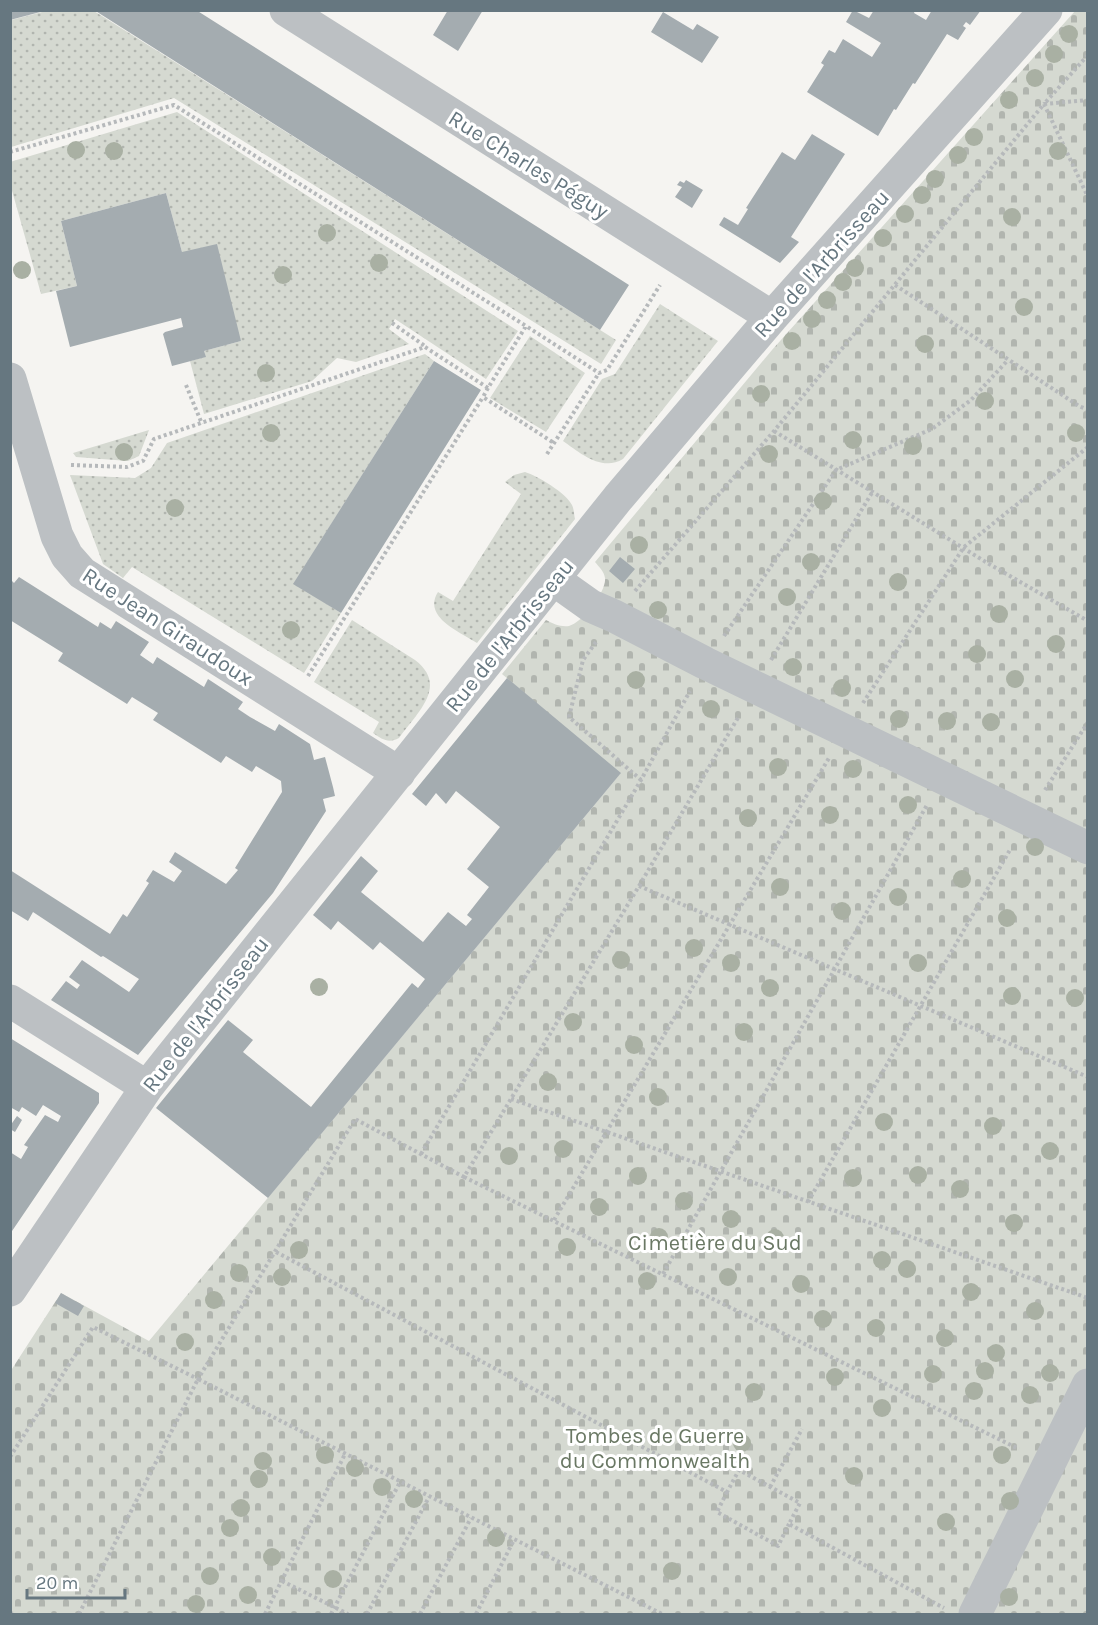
<svg xmlns="http://www.w3.org/2000/svg" width="1098" height="1625" viewBox="0 0 1098 1625" font-family="Karla,sans-serif">
	<style>
		.green { fill: url(#green-dots) }
		.cemetery { fill: url(#cemetery-stones) }
		.building { fill: #a4acb0 }
		.lines { fill: none; stroke-linecap: round; stroke-linejoin: round }
		.path { stroke: #b6b9bb; stroke-width: 4; stroke-dasharray: 3 3; stroke-linecap: butt }
		.street { stroke: #bcc0c3; stroke-width: 33 }
		.tree { fill: #a9b0a3 }
		.labels { text-anchor: middle; stroke-width: 6; stroke-linejoin: round; paint-order: stroke }
		.street-label { font-size: 22px; fill: #667780; stroke: #fff }
		.park-label { font-size: 22px; fill: #6a7864; stroke: #fff }
	</style>
	<defs>
		<pattern id="green-dots" width="8" height="8" patternUnits="userSpaceOnUse" patternTransform="scale(1.5)"><rect width="8" height="8" fill="#d5d9d1"/><path d="M2 2h.1M6 6h.1" fill="none" stroke="#b1b5af" stroke-width="1.8" stroke-linecap="round"/></pattern>
		<pattern id="cemetery-stones" width="16" height="16" patternUnits="userSpaceOnUse" patternTransform="scale(1.5)"><rect width="16" height="16" fill="#d5d9d1"/><path d="M2 7V4a2 2 0 0 1 4 0v3zM10 15v-3a2 2 0 0 1 4 0v3z" fill="#b1b5af"/></pattern>
	</defs>
	<rect width="100%" height="100%" fill="#f5f4f1"/>
	<!-- green -->
	<path class="green" d="M46 11H94L616 340 601 364 174 98 11 147V20Z
		M177 112 518 331 486 379 395 319 389 329 409 344 356 362 337 358 312 381 204 414 190 361 205 357 204 351 241 341 182 252 166 193 61 221 77 286 41 294 11 187 10 162Z
		M660 304 718 341 623 459C602 472 580 453 563 441L602 379 615 374Z
		M530 336 585 373 546 432 490 398Z
		M425 354 434 361 294 583 341 613 304 673 132 567 123 578 103 564 70 475 135 478 151 468 167 443Z
		M149 430 139 456 128 461 76 457 73 453Z
		M525 472C538 476 566 493 572 505 574 509 574 515 575 519L477 643C460 632 422 617 438 592L453 601 521 494 505 482 514 475Z
		M352 620 415 660C449 686 417 713 399 738 388 744 382 739 373 733L379 722 314 682Z"/>
	<!-- cemetery -->
	<path class="cemetery" d="M1075 11H1087V1614H11L10 1372 61 1293 149 1341 620 774 502 674 546 620C554 624 560 627 569 626 582 623 607 591 605 578 604 571 599 567 595 562L772 350Z"/>
	<!-- building -->
	<path class="building" d="M10 10H43L44 11 10 20Z
		M94 10H196L629 285 600 330Z
		M448 10H483L458 51 433 35Z
		M853 10 869 18 874 10H915L914 13 926 20 932 10H981L970 25 966 22 963 26 966 28 958 40 947 34 915 84 913 83 896 110 894 109 878 136 807 92 824 65 821 63 829 50 835 53 843 39 872 57 881 43 846 22Z
		M663 12 693 30 697 24 719 37 702 63 651 32Z
		M812 134 845 154 791 237 799 242 780 263 719 225 724 217 738 225 748 209 746 208 782 152 795 160Z
		M686 180 703 190 692 208 675 197 682 187 677 185 680 181 684 183Z
		M166 193 182 252 217 244 241 341 204 351 206 357 172 366 163 334 165 332 183 327 181 318 70 347 56 291 77 286 61 221Z
		M434 361 481 390 341 613 293 584Z
		M620 557 635 569 623 583 609 571Z
		M19 577 98 627 100 622 111 629 116 621 149 642 140 655 153 664 157 657 204 687 208 679 243 702 238 709 250 717 275 731 279 724 310 744 314 760 325 757 333 787 335 796 323 799 326 811 273 893 138 1055 51 1000 66 981 77 989 80 985 69 977 82 960 129 992 139 979 103 956 101 957 33 912 28 921 10 910V870L110 934 123 914 127 917 149 883 146 881 153 870 174 882 182 871 169 862 175 852 226 884 238 870 235 868 282 792 281 781 256 766 252 772 226 756 221 763 153 720 158 713 132 697 127 704 58 661 63 653 10 620V579L14 583Z
		M507 678 621 773 268 1198 156 1108 228 1020 253 1040 243 1052 311 1107 412 983 418 988 425 979 380 942 373 950 338 921 331 930 313 915 361 856 378 871 361 892 423 942 448 912 466 926 472 919 467 915 489 887 467 869 500 827 456 791 446 804 436 793 426 806 412 794Z
		M10 1038 99 1093V1103L10 1234V1152L21 1159 28 1147 24 1145 45 1115 58 1122 61 1116 43 1105 36 1116 22 1107 19 1112 10 1107Z
		M17 1116 22 1120 15 1132 10 1129V1126Z
		M61 1293 84 1306 78 1316 55 1303Z"/>
	<g class="lines">
		<!-- path -->
		<path class="path" d="M1088 55 1044 104 1088 100
			M10 152 174 105 526 326
			M895 285 1079 406 1088 410
			M392 323 425 346
			M186 385 202 424
			M488 388 483 397 554 443
			M774 431 989 564 1088 621
			M547 454 599 373
			M71 465 127 467 143 461 154 439 425 347 488 388 526 326 599 373 607 370 660 285
			M635 591 774 431 1044 104 1088 197
			M724 636 836 470 932 429 971 400 1008 360
			M596 642 583 660 569 717 641 780
			M771 660 873 491
			M308 676 483 397
			M863 703 964 547 1088 447
			M1045 790 1088 722
			M639 886 739 716
			M511 1099 1088 1298
			M421 1154 641 780 690 691
			M464 1177 1019 1449
			M808 1202 1011 848
			M554 1220 829 758
			M276 1252 727 1492 739 1470 800 1503 789 1524 944 1608
			M663 1274 927 805
			M10 1457 93 1327 198 1379 355 1119 464 1177 639 886 1088 1077
			M770 1487 802 1429
			M727 1492 717 1512 778 1546 789 1524
			M282 1581 348 1614
			M10 1613 14 1614
			M79 1614 198 1379 662 1614
			M265 1614 345 1454
			M331 1614 400 1482
			M367 1614 429 1497
			M420 1614 471 1518
			M476 1614 514 1540"/>
		<!-- street -->
		<path class="street" d="M286 10 772 317
			M10 379 57 536 67 556 82 573 399 773
			M553 579 591 606 614 616 705 663 1088 848
			M10 1001 147 1087
			M10 1290 147 1087 170 1058 618 498 772 317 1046 10
			M975 1614 1088 1385"/>
	</g>
	<!-- trees -->
	<g class="tree">
		<circle cx="1069" cy="34" r="9"/>
		<circle cx="1054" cy="54" r="9"/>
		<circle cx="1035" cy="78" r="9"/>
		<circle cx="1009" cy="100" r="9"/>
		<circle cx="974" cy="137" r="9"/>
		<circle cx="76" cy="150" r="9"/>
		<circle cx="114" cy="151" r="9"/>
		<circle cx="1058" cy="151" r="9"/>
		<circle cx="958" cy="155" r="9"/>
		<circle cx="935" cy="179" r="9"/>
		<circle cx="922" cy="195" r="9"/>
		<circle cx="905" cy="214" r="9"/>
		<circle cx="1012" cy="217" r="9"/>
		<circle cx="327" cy="233" r="9"/>
		<circle cx="883" cy="238" r="9"/>
		<circle cx="379" cy="263" r="9"/>
		<circle cx="855" cy="268" r="9"/>
		<circle cx="22" cy="270" r="9"/>
		<circle cx="283" cy="275" r="9"/>
		<circle cx="843" cy="282" r="9"/>
		<circle cx="827" cy="300" r="9"/>
		<circle cx="1024" cy="307" r="9"/>
		<circle cx="812" cy="319" r="9"/>
		<circle cx="792" cy="341" r="9"/>
		<circle cx="925" cy="344" r="9"/>
		<circle cx="266" cy="373" r="9"/>
		<circle cx="761" cy="394" r="9"/>
		<circle cx="985" cy="401" r="9"/>
		<circle cx="271" cy="433" r="9"/>
		<circle cx="1076" cy="433" r="9"/>
		<circle cx="853" cy="440" r="9"/>
		<circle cx="913" cy="446" r="9"/>
		<circle cx="124" cy="452" r="9"/>
		<circle cx="769" cy="454" r="9"/>
		<circle cx="823" cy="501" r="9"/>
		<circle cx="175" cy="508" r="9"/>
		<circle cx="639" cy="545" r="9"/>
		<circle cx="811" cy="562" r="9"/>
		<circle cx="898" cy="582" r="9"/>
		<circle cx="787" cy="597" r="9"/>
		<circle cx="658" cy="610" r="9"/>
		<circle cx="999" cy="614" r="9"/>
		<circle cx="291" cy="630" r="9"/>
		<circle cx="1056" cy="644" r="9"/>
		<circle cx="977" cy="654" r="9"/>
		<circle cx="793" cy="667" r="9"/>
		<circle cx="1015" cy="679" r="9"/>
		<circle cx="636" cy="680" r="9"/>
		<circle cx="842" cy="688" r="9"/>
		<circle cx="711" cy="709" r="9"/>
		<circle cx="899" cy="719" r="9"/>
		<circle cx="947" cy="721" r="9"/>
		<circle cx="991" cy="722" r="9"/>
		<circle cx="778" cy="767" r="9"/>
		<circle cx="853" cy="769" r="9"/>
		<circle cx="908" cy="805" r="9"/>
		<circle cx="830" cy="815" r="9"/>
		<circle cx="748" cy="818" r="9"/>
		<circle cx="1035" cy="847" r="9"/>
		<circle cx="962" cy="879" r="9"/>
		<circle cx="780" cy="887" r="9"/>
		<circle cx="898" cy="897" r="9"/>
		<circle cx="842" cy="911" r="9"/>
		<circle cx="1007" cy="918" r="9"/>
		<circle cx="694" cy="948" r="9"/>
		<circle cx="621" cy="960" r="9"/>
		<circle cx="731" cy="963" r="9"/>
		<circle cx="918" cy="963" r="9"/>
		<circle cx="319" cy="987" r="9"/>
		<circle cx="770" cy="988" r="9"/>
		<circle cx="1012" cy="996" r="9"/>
		<circle cx="1075" cy="998" r="9"/>
		<circle cx="573" cy="1022" r="9"/>
		<circle cx="744" cy="1032" r="9"/>
		<circle cx="634" cy="1045" r="9"/>
		<circle cx="548" cy="1082" r="9"/>
		<circle cx="658" cy="1097" r="9"/>
		<circle cx="884" cy="1122" r="9"/>
		<circle cx="993" cy="1126" r="9"/>
		<circle cx="563" cy="1149" r="9"/>
		<circle cx="1050" cy="1151" r="9"/>
		<circle cx="509" cy="1156" r="9"/>
		<circle cx="918" cy="1175" r="9"/>
		<circle cx="638" cy="1176" r="9"/>
		<circle cx="853" cy="1178" r="9"/>
		<circle cx="960" cy="1189" r="9"/>
		<circle cx="684" cy="1201" r="9"/>
		<circle cx="599" cy="1207" r="9"/>
		<circle cx="731" cy="1219" r="9"/>
		<circle cx="1014" cy="1223" r="9"/>
		<circle cx="659" cy="1237" r="9"/>
		<circle cx="775" cy="1238" r="9"/>
		<circle cx="567" cy="1247" r="9"/>
		<circle cx="299" cy="1250" r="9"/>
		<circle cx="882" cy="1260" r="9"/>
		<circle cx="907" cy="1269" r="9"/>
		<circle cx="239" cy="1273" r="9"/>
		<circle cx="282" cy="1277" r="9"/>
		<circle cx="728" cy="1277" r="9"/>
		<circle cx="647" cy="1281" r="9"/>
		<circle cx="801" cy="1284" r="9"/>
		<circle cx="971" cy="1292" r="9"/>
		<circle cx="214" cy="1300" r="9"/>
		<circle cx="1035" cy="1311" r="9"/>
		<circle cx="823" cy="1319" r="9"/>
		<circle cx="876" cy="1328" r="9"/>
		<circle cx="945" cy="1338" r="9"/>
		<circle cx="185" cy="1342" r="9"/>
		<circle cx="996" cy="1353" r="9"/>
		<circle cx="985" cy="1371" r="9"/>
		<circle cx="1050" cy="1373" r="9"/>
		<circle cx="933" cy="1374" r="9"/>
		<circle cx="835" cy="1377" r="9"/>
		<circle cx="974" cy="1391" r="9"/>
		<circle cx="754" cy="1392" r="9"/>
		<circle cx="1030" cy="1395" r="9"/>
		<circle cx="882" cy="1408" r="9"/>
		<circle cx="742" cy="1443" r="9"/>
		<circle cx="325" cy="1455" r="9"/>
		<circle cx="1002" cy="1455" r="9"/>
		<circle cx="263" cy="1461" r="9"/>
		<circle cx="355" cy="1468" r="9"/>
		<circle cx="854" cy="1476" r="9"/>
		<circle cx="259" cy="1479" r="9"/>
		<circle cx="382" cy="1487" r="9"/>
		<circle cx="414" cy="1499" r="9"/>
		<circle cx="1010" cy="1501" r="9"/>
		<circle cx="241" cy="1508" r="9"/>
		<circle cx="946" cy="1522" r="9"/>
		<circle cx="230" cy="1528" r="9"/>
		<circle cx="496" cy="1538" r="9"/>
		<circle cx="272" cy="1557" r="9"/>
		<circle cx="672" cy="1571" r="9"/>
		<circle cx="210" cy="1576" r="9"/>
		<circle cx="333" cy="1579" r="9"/>
		<circle cx="248" cy="1595" r="9"/>
		<circle cx="1009" cy="1597" r="9"/>
		<circle cx="196" cy="1604" r="9"/>
	</g>
	<g class="labels">
		<!-- street labels -->
		<g class="street-label">
			<text transform="translate(529 164) rotate(32)" y="8">Rue Charles Péguy</text>
			<text transform="translate(821 263) rotate(-48)" y="8">Rue de l'Arbrisseau</text>
			<text transform="translate(168 626) rotate(33)" y="8">Rue Jean Giraudoux</text>
			<text transform="translate(509 635) rotate(-51)" y="8">Rue de l'Arbrisseau</text>
			<text transform="translate(205 1014) rotate(-52)" y="8">Rue de l'Arbrisseau</text>
		</g>
		<!-- park labels -->
		<g class="park-label">
			<text x="715" y="1250">Cimetière du Sud</text>
			<text x="655" y="1443">Tombes de Guerre<tspan x="655" dy="25">du Commonwealth</tspan></text>
		</g>
	</g>
	<!-- border -->
	<rect width="1098" height="1625" fill="none" stroke="#667780" stroke-width="24"/>
	<!-- scale -->
	<path d="M27 1589v9h98v-9" fill="none" stroke="#667780" stroke-width="3"/>
	<text x="36" y="1589" font-size="18" fill="#667780" stroke="#ffffff" stroke-width="4.5" paint-order="stroke">20 m</text>
</svg>
